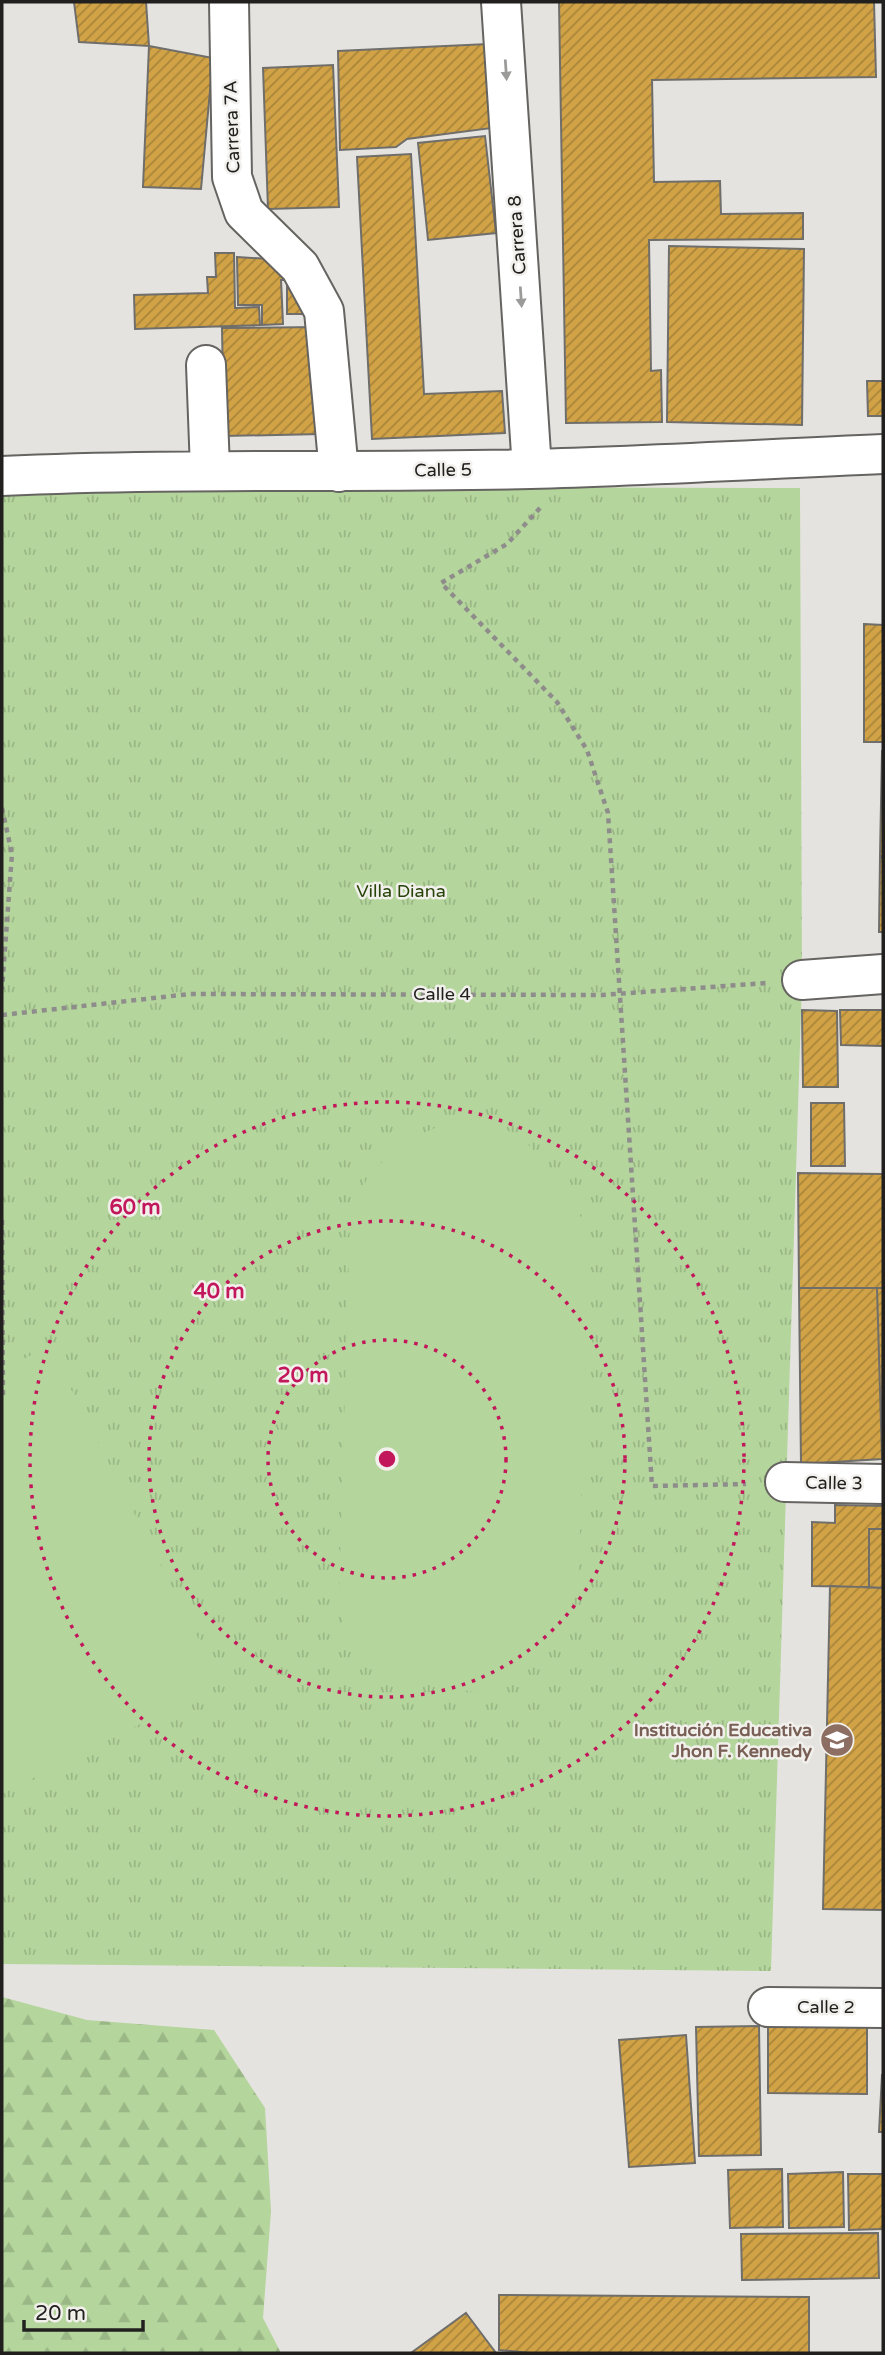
<svg xmlns="http://www.w3.org/2000/svg" width="885" height="2355" viewBox="0 0 885 2355" font-family="'Varela Round',sans-serif">
	<style>
		.forest { fill: url(#forest-firs) }
		.park { fill: url(#park-tufts) }
		.pitch { fill: #b4d59c }
		.building { fill: url(#building-hatch); stroke: #706e6b; stroke-width: 2 }
		.lines { fill: none; stroke-linecap: round; stroke-linejoin: round }
		.minor-casing { stroke: #666461; stroke-width: 42 }
		.path { stroke: #8f8d8b; stroke-width: 4.5; stroke-dasharray: 5 5; stroke-linecap: butt }
		.minor { stroke: #fff; stroke-width: 38 }
		.oneway { fill: #9b9b9a }
		.ring { fill: none; stroke: #c2185b; stroke-width: 3.5; stroke-dasharray: 3.5 7 }
		.labels { text-anchor: middle; stroke-width: 5; stroke-linejoin: round; paint-order: stroke }
		.street-label { font-size: 18px; fill: #21201f; stroke: #f2f0ec }
		.park-label { font-size: 18px; fill: #274408; stroke: #f2f0ec }
		.education-label { font-size: 18px; font-weight: bold; fill: #785e54; stroke: #f2f0ec; text-anchor: end }
		.centre { fill: #c2185b; stroke: #f2f0ec; stroke-width: 3.5 }
		.ring-label { font-size: 21px; text-anchor: middle; font-weight: bold; fill: #c2185b; stroke: #f2f0ec; stroke-width: 5; stroke-linejoin: round; paint-order: stroke }
	</style>
	<defs>
		<pattern id="forest-firs" width="22" height="20" patternUnits="userSpaceOnUse" patternTransform="scale(1.75)"><rect width="22" height="20" fill="#b4d59c"/><path d="M5 1l3.5 6h-7zM16 11l3.5 6h-7z" fill="#9ab786"/></pattern>
		<pattern id="park-tufts" width="24" height="20" patternUnits="userSpaceOnUse" patternTransform="scale(1.75)"><rect width="24" height="20" fill="#b4d59c"/><path d="M3 7l-1-3M5 7V3M7 7l1-3M15 17l-1-3M17 17v-4M19 17l1-3" fill="none" stroke="#9ab786"/></pattern>
		<pattern id="building-hatch" width="6" height="6" patternUnits="userSpaceOnUse" patternTransform="scale(1.75)"><rect width="6" height="6" fill="#d1a346"/><path d="M-1 1l2-2M0 6l6-6M5 7l2-2" fill="none" stroke="#a9843a"/></pattern>
	</defs>
	<rect width="100%" height="100%" fill="#e5e3df"/>
	<!-- forest -->
	<path class="forest" d="M2 1997 87 2020 214 2030 265 2108 271 2211 263 2318 281 2353H2Z"/>
	<!-- park -->
	<path class="park" d="M2 486 800 488 802 980 771 1971 2 1964Z"/>
	<!-- pitch -->
	<path class="pitch" d="M490 1123 520 1136 558 1176 588 1230 579 1575 564 1638 494 1696 394 1677 343 1627 339 1594 350 1222 368 1176 401 1144 443 1124Z
		M49 1346 221 1683 2 1794V1370Z"/>
	<!-- building -->
	<path class="building" d="M74 2H146L149 46 79 42Z
		M559 2H874L876 77 652 80 654 182 720 181 721 214 803 213V239L649 240 651 371 661 370 662 422 566 423Z
		M488 44 492 128 407 139 396 147 340 150 338 51Z
		M149 46 213 58 201 189 143 187Z
		M333 65 339 207 268 209 263 68Z
		M485 136 496 233 428 240 418 143Z
		M411 154 424 394 502 391 505 433 372 439 357 157Z
		M669 246 804 249 802 425 667 422Z
		M215 253H234L235 308 259 307 260 325 135 329 134 295 208 293 207 277H216Z
		M237 257 286 260 287 280H281L283 324 262 325V305H238Z
		M287 284H302L303 314H287Z
		M318 327 321 434 224 436 222 328Z
		M867 381H883V416H868Z
		M864 624 883 625V742H864Z
		M882 751H883V856H880Z
		M880 858H883V932H879Z
		M802 1010 837 1011 838 1087H803Z
		M840 1010H883V1046L841 1045Z
		M811 1103H844L845 1166H811Z
		M798 1173 883 1174V1288H799Z
		M799 1288H877L882 1459 801 1464Z
		M877 1288H883L882 1459Z
		M835 1505 883 1506V1529H869V1587L812 1586V1522L835 1523Z
		M869 1529H883V1588L869 1587Z
		M830 1586 883 1588V1910L823 1909Z
		M768 2021 867 2022V2094L768 2093Z
		M759 2026 761 2155 699 2156 696 2027Z
		M686 2035 695 2163 629 2167 619 2040Z
		M882 2075H883V2132H879Z
		M782 2169 783 2227 730 2228 728 2170Z
		M843 2172 844 2227 789 2228 788 2174Z
		M848 2174H883V2229L849 2230Z
		M878 2233 879 2278 742 2280 741 2234Z
		M499 2295 809 2297V2353H531L499 2350Z
		M466 2313 496 2353H411Z"/>
	<g class="lines">
		<!-- minor casing -->
		<g class="minor-casing">
			<path id="minor" d="M229 2 232 177 244 212 300 267 324 311 339 472
				M501 2 532 469
				M206 365 210 469
				M2 476C178 468 354 473 530 469 648 466 765 459 883 454
				M802 980 883 974
				M785 1482 883 1484
				M768 2007 883 2008"/>
		</g>
		<!-- path -->
		<path class="path" d="M540 508 507 544 441 583 557 702 587 750 608 813 652 1486 746 1484
			M2 808 12 854 2 989
			M2 1015 190 994 602 995 766 983
			M2 1220 3 1400"/>
		<!-- minor -->
		<use href="#minor" class="minor"/>
	</g>
	<!-- one-way arrows -->
	<defs><path id="oneway-solid" d="M-6-.8H1V-3.2L6.5 0L1 3.2V.8H-6Z" transform="scale(1.75)"/></defs>
	<g class="oneway">
		<use href="#oneway-solid" transform="translate(506 70) rotate(86)"/>
		<use href="#oneway-solid" transform="translate(521 297) rotate(86)"/>
	</g>
	<!-- distance rings -->
	<g class="ring">
		<circle cx="387" cy="1459" r="119"/>
		<circle cx="387" cy="1459" r="238"/>
		<circle cx="387" cy="1459" r="357"/>
	</g>
	<!-- icons -->
	<defs>
		<g id="school-disc" transform="scale(1.75)"><circle r="9.5" fill="#8d6e63" stroke="#f2f0ec"/><path d="M0-5L7-2L0 1L-7-2ZM-4 1L0 2.5L4 1V4Q0 6-4 4Z" fill="#fff"/></g>
	</defs>
	<g fill-rule="evenodd">
		<use href="#school-disc" x="837" y="1740"/>
	</g>
	<g class="labels">
		<!-- street labels -->
		<g class="street-label">
			<text transform="translate(232 127) rotate(-92)" y="6">Carrera 7A</text>
			<text transform="translate(517 235) rotate(-94)" y="6">Carrera 8</text>
			<text transform="translate(443 470) rotate(-1)" y="6">Calle 5</text>
			<text x="442" y="1000">Calle 4</text>
			<text transform="translate(834 1483) rotate(1)" y="6">Calle 3</text>
			<text x="826" y="2013">Calle 2</text>
		</g>
		<!-- park labels -->
		<g class="park-label">
			<text x="401" y="897">Villa Diana</text>
		</g>
		<!-- education labels -->
		<g class="education-label">
			<text x="812" y="1736">Institución Educativa<tspan x="812" dy="21">Jhon F. Kennedy</tspan></text>
		</g>
	</g>
	<circle cx="387" cy="1459" r="10" class="centre"/>
	<g class="ring-label">
		<text x="135" y="1214">60 m</text>
		<text x="219" y="1298">40 m</text>
		<text x="303" y="1382">20 m</text>
	</g>
	<!-- border -->
	<rect width="885" height="2355" fill="none" stroke="#21201f" stroke-width="7"/>
	<!-- scale -->
	<path d="M24 2320v10h119v-10" fill="none" stroke="#21201f" stroke-width="3.5"/>
	<text x="35" y="2320" font-size="21" fill="#21201f" stroke="#f2f0ec" stroke-width="5" paint-order="stroke">20 m</text>
</svg>
